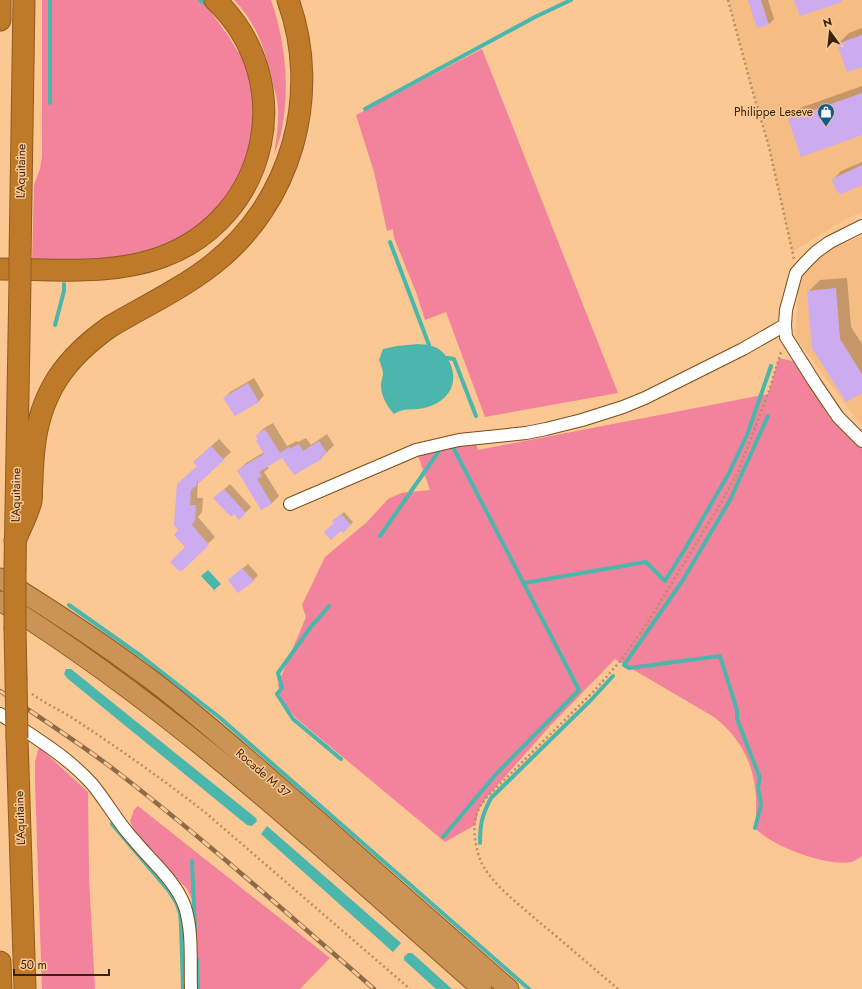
<svg xmlns="http://www.w3.org/2000/svg" width="862" height="989" viewBox="0 0 862 989" font-family="Jost,sans-serif">
	<style>
		.built { fill: #f5bc83 }
		.green { fill: #f3829d }
		.water { fill: #4bb7ac }
		.shadow { fill: #0003 }
		.lines { fill: none; stroke-linecap: round; stroke-linejoin: round }
		.stream { stroke: #4bb7ac; stroke-width: 4 }
		.building { fill: #ccacef }
		.minor-casing { stroke: #794c18; stroke-width: 14 }
		.trunk-casing { stroke: #8f5c20; stroke-width: 21 }
		.motorway-casing { stroke: #8f5c20; stroke-width: 23 }
		.path { stroke: #b68d64; stroke-width: 2.5; stroke-dasharray: 2 3; stroke-linecap: butt }
		.minor { stroke: #fff; stroke-width: 12 }
		.trunk { stroke: #cb9454; stroke-width: 19 }
		.motorway { stroke: #be7a29; stroke-width: 21 }
		.rail-casing { stroke: #8e6c4a; stroke-width: 4.5 }
		.rail { stroke: #fbc793; stroke-width: 3; stroke-dasharray: 9; stroke-linecap: butt }
		.motorway-bridge-casing { stroke: #8f5c20; stroke-width: 23; stroke-linecap: butt }
		.motorway-bridge { stroke: #be7a29; stroke-width: 21 }
		.labels { text-anchor: middle; stroke-width: 3; stroke-linejoin: round; paint-order: stroke }
		.poi-label { font-size: 12px; fill: #37240f; stroke: #fbc793; text-anchor: end }
		.street-label { font-size: 12px; fill: #37240f; stroke: #fbc793 }
	</style>
	<rect width="100%" height="100%" fill="#fbc793"/>
	<!-- built -->
	<path class="built" d="M728 0H862V212L846 219 792 252 769 147 752 89Z
		M862 236V425H861L795 337 799 280 824 252Z"/>
	<!-- green -->
	<path class="green" d="M42 0H208L210 1 208 8 229 37 238 52 245 51 256 84 250 165 202 229 125 262 32 264 34 185 40 169 42 156Z
		M234 0H271C285 40 290 86 282 128 281 137 277 146 274 155 276 140 279 124 278 109 278 99 274 89 272 79 265 49 256 22 234 0Z
		M482 49 612 378 618 393 485 417 446 312 425 320 416 292 394 238 393 229 387 231 374 172 356 115Z
		M779 358 793 361 831 420 862 449V856C859 858 855 861 851 862 827 867 771 846 755 828 760 783 751 746 714 717L615 659 550 726 486 798 479 809 475 825 445 842 296 718 281 700 278 684 306 617 302 605 325 557 367 522 388 499 401 493 430 490 416 450 474 438 478 450 768 394Z
		M39 747 88 792 89 878 95 989H42L35 783V762Z
		M138 806 330 958 300 989H196L194 913 192 899 187 889 135 833 130 821 134 810Z"/>
	<!-- water -->
	<path class="water" d="M418 344C434 345 443 348 450 363 460 385 446 403 424 408 411 411 406 407 394 414 387 406 381 396 381 385 381 382 382 379 383 375 383 369 381 365 379 360L383 349 397 346Z
		M208 570 221 584 214 590 201 576Z
		M66 669H71L256 818 257 821 252 826 247 825 68 679 64 674Z
		M267 826 401 943 393 952 261 834Z
		M408 953H412L452 989H436L404 960V957Z"/>
	<!-- shadow -->
	<path class="shadow" d="M751 0H768L774 19 769 24Z
		M862 28V65L838 44 849 33Z
		M862 86V134L789 120 800 108Z
		M862 162V183L833 180 841 171Z
		M847 278 851 327 862 344V392L809 291 820 280Z
		M254 378 264 395 259 401 235 415 224 398 230 392Z
		M273 423 287 446 297 441 298 442 306 438 311 445 327 434 334 445 321 458 282 456 267 466 269 468 264 472 279 496 272 503 261 509 238 471 246 463 264 452 257 435 264 428Z
		M219 439 231 452 199 481H198L197 498H203L202 512 198 517 215 537 182 569 187 547 179 530 198 466 194 462Z
		M230 484 251 507 239 519 220 493Z
		M344 512 353 522 343 532 336 523V519Z
		M248 564 258 575 253 581 235 575Z"/>
	<g class="lines">
		<!-- stream -->
		<path class="stream" d="M200 0 206 4
			M50 103V0
			M365 109 535 17 571 0
			M390 242 429 345
			M55 325 64 291V284
			M447 358 454 359 476 416
			M380 536 439 451
			M524 583 646 562 665 581 685 549 729 473 747 435 771 366
			M69 605 141 656 219 717 529 989
			M329 606 318 619 313 624 278 673 282 688 277 694 293 719 341 759
			M112 824 169 891 177 904 180 913 181 925 183 989
			M755 828 761 805 758 787 760 778 737 719V710L720 656 629 668 624 665 683 580 730 500 768 416
			M443 837 497 773 579 690 453 447
			M480 843C480 824 482 815 491 798L591 700 613 676
			M192 861 195 930
			M197 959 198 989"/>
	</g>
	<!-- building -->
	<path class="building" d="M748 0H761L769 25 757 28Z
		M794 0H842V2L800 16Z
		M862 35V67L847 72 837 44Z
		M862 93V135L801 157 788 119Z
		M862 165V185L841 194 837 192 832 179Z
		M836 288 840 339 862 374V393L846 402 812 348 807 291Z
		M248 383 259 402 235 416 223 398Z
		M265 429 280 453 289 447 290 449 299 444 303 451 319 441 327 453 320 457 322 459 294 475 282 458 259 472 262 476 257 479 272 504 261 510 237 470 264 454 256 441 258 440 256 435Z
		M211 446 224 460 199 483 197 480V485L191 490 190 505H196L195 520 192 525 209 545 183 570 179 571 170 562 185 547 174 535 178 530 174 525 177 484 197 466 193 462Z
		M224 489 246 513 239 520 234 514 231 517 213 498Z
		M341 514 351 525 343 533 341 531 331 540 324 532 334 523 332 521Z
		M242 568 254 581 238 593 228 580Z"/>
	<g class="lines">
		<!-- minor casing -->
		<g class="minor-casing">
			<path id="minor" d="M862 226 830 242 816 252 805 263 796 273 786 310 785 325 786 337 815 383 838 417 862 441
				M290 504 416 450 459 440 526 433 546 429 582 420 623 407 645 398 743 349 785 325
				M0 714C32 736 66 755 92 784 107 802 118 823 134 840 151 861 176 881 185 907 193 933 190 962 191 989"/>
		</g>
		<!-- trunk casing -->
		<g class="trunk-casing">
			<path id="trunk" d="M0 578C52 610 104 644 153 681 209 724 262 772 316 819 380 876 444 932 509 989
				M0 601C176 710 327 853 482 989"/>
		</g>
		<!-- motorway casing -->
		<g class="motorway-casing">
			<path id="motorway" d="M0 20V0
				M20 258 24 0
				M0 269C54 269 110 276 162 257 270 217 299 80 215 0
				M15 541C20 528 28 514 31 501 32 495 31 488 32 482 32 471 33 460 34 449 40 393 65 358 111 326 145 306 181 289 212 265 292 203 322 94 288 0
				M15 567 20 280
				M15 629 16 677
				M17 738 25 989
				M0 962 1 989"/>
		</g>
		<!-- path -->
		<path class="path" d="M728 0 752 89 769 147 794 259
			M32 694C46 704 62 711 77 721 121 750 165 781 207 814L410 989
			M618 989C592 967 566 944 539 922 520 905 494 886 482 864 476 851 472 830 476 816 478 809 482 804 486 798L594 691 622 659 648 622 718 508 738 472 768 394 781 352"/>
		<!-- minor -->
		<use href="#minor" class="minor"/>
		<!-- trunk -->
		<use href="#trunk" class="trunk"/>
		<!-- motorway -->
		<use href="#motorway" class="motorway"/>
		<!-- rail casing -->
		<g class="rail-casing">
			<path id="rail" d="M0 691C38 716 76 741 112 768 203 838 288 914 374 989"/>
		</g>
		<!-- rail -->
		<use href="#rail" class="rail"/>
		<!-- motorway-bridge casing -->
		<g class="motorway-bridge-casing">
			<path id="motorway-bridge" d="M20 280V258
				M15 567V629
				M16 677 17 738"/>
		</g>
		<!-- motorway-bridge -->
		<use href="#motorway-bridge" class="motorway-bridge"/>
	</g>
	<!-- icons -->
	<defs>
		<g id="shop-pin" transform="scale(0.9)"><path d="M0 17L-7.5 6A9.5 9.5 0 1 1 7.5 6Z" fill="#125a8e" stroke="#fbc793"/><path d="M-5-2.5h2.3a2.7 3.5 0 0 1 5.4 0H5L5.5 6h-11ZM-1.5-2.5h3a1.5 2.3 0 0 0-3 0Z" fill="#fff"/></g>
	</defs>
	<g fill-rule="evenodd">
		<use href="#shop-pin" x="826" y="112"/>
	</g>
	<g class="labels">
		<!-- poi labels -->
		<g class="poi-label">
			<text x="813" y="116">Philippe Leseve</text>
		</g>
		<!-- street labels -->
		<g class="street-label">
			<text transform="translate(21 171) rotate(-89)" y="4">L'Aquitaine</text>
			<text transform="translate(16 495) rotate(-89)" y="4">L'Aquitaine</text>
			<text transform="translate(263 773) rotate(41)" y="4">Rocade M 37</text>
			<text transform="translate(20 818) rotate(-92)" y="4">L'Aquitaine</text>
		</g>
	</g>
	<!-- north arrow -->
	<g transform="translate(830 32) rotate(345)" stroke="#fbc793" stroke-width="3" paint-order="stroke">
	<path d="M0-3L7 15L0 10L-7 15Z" fill="#37240f"/>
	<text y="-6" font-size="11" font-weight="bold" text-anchor="middle" fill="#37240f">N</text>
	</g>
	<!-- scale -->
	<path d="M14 969v6h95v-6" fill="none" stroke="#37240f" stroke-width="2"/>
	<text x="20" y="969" font-size="12" fill="#37240f" stroke="#fbc793" stroke-width="3" paint-order="stroke">50 m</text>
</svg>
